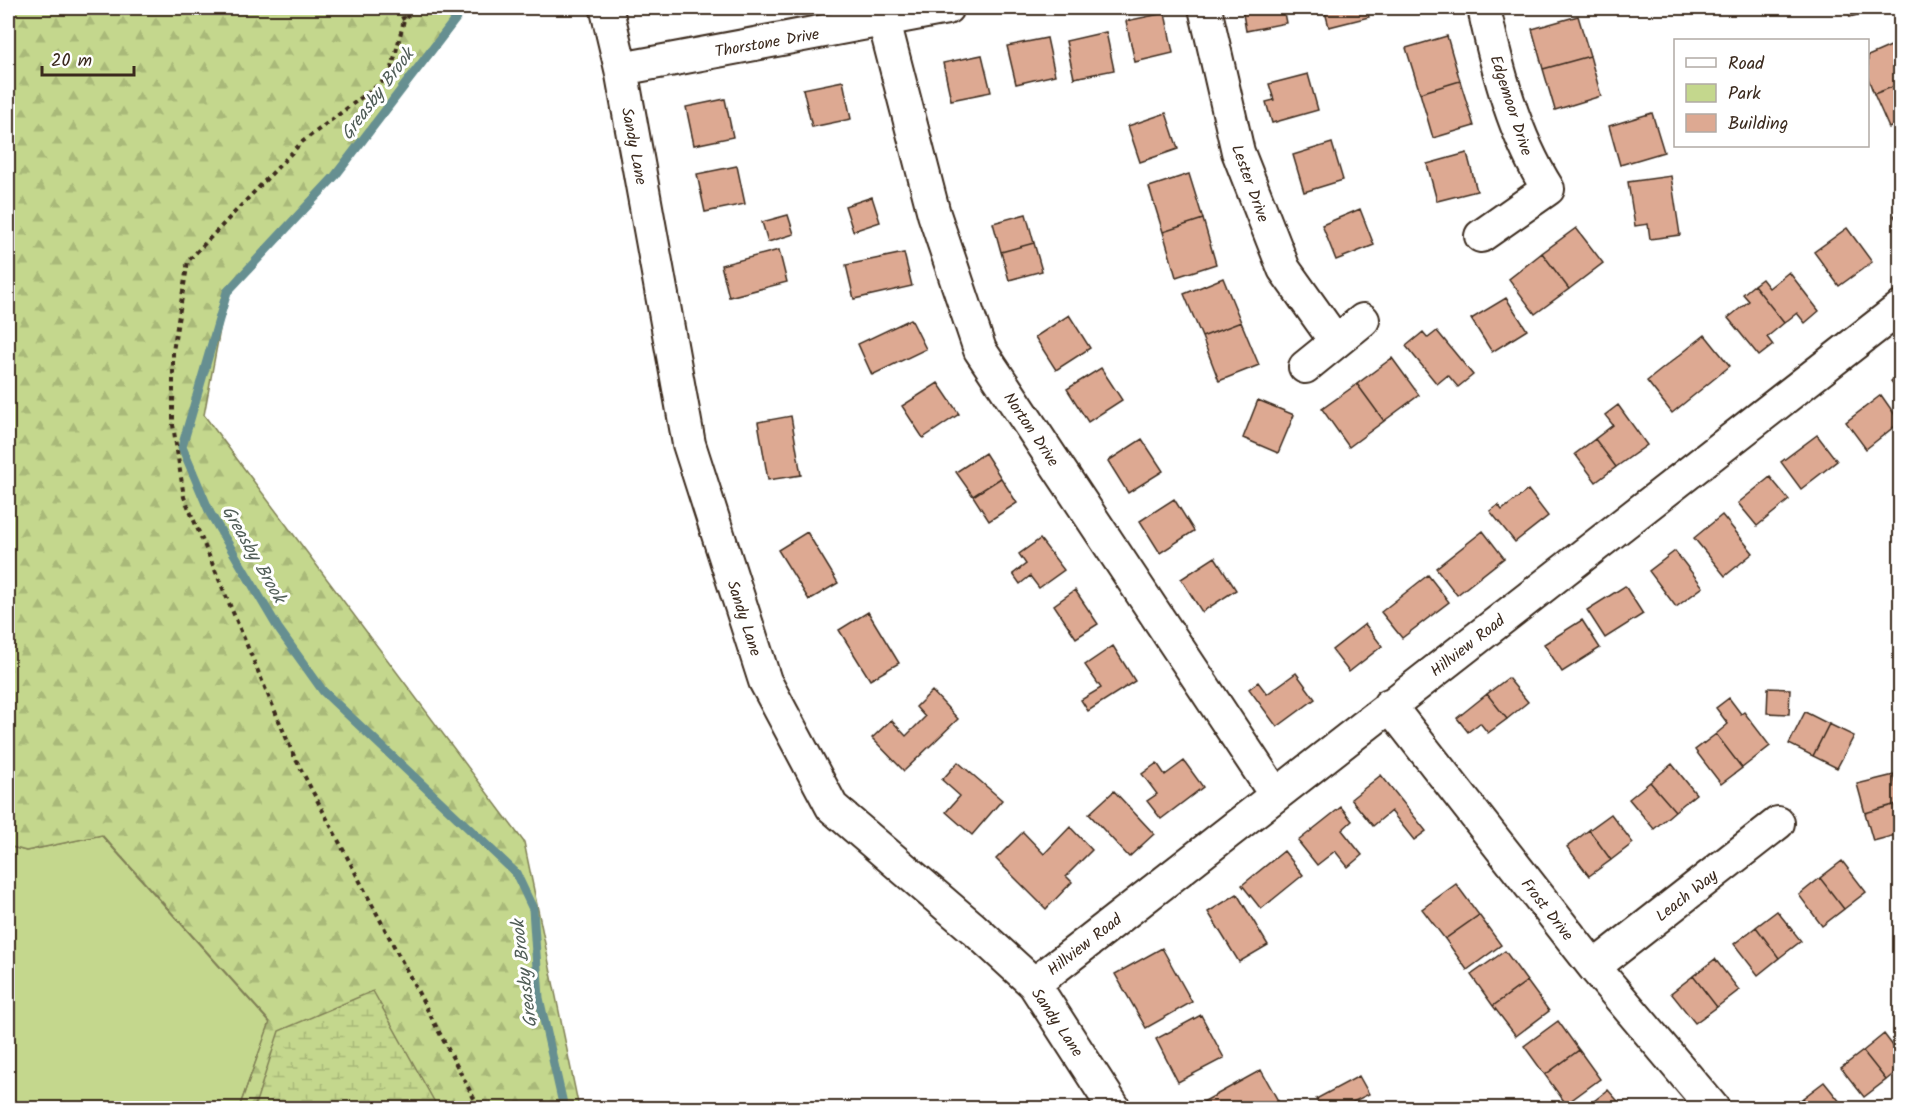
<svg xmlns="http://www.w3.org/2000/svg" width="1908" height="1116" viewBox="0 0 1908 1116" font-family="Kalam,sans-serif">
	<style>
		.green { fill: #c4d78d; stroke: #808056; stroke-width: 1.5 }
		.forest { fill: url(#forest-firs); stroke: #808056; stroke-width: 1.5 }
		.wetland { fill: url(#wetland-marsh); stroke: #808056; stroke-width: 1.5 }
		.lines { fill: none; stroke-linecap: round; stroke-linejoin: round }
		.stream { stroke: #668f91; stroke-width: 9 }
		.building { fill: #dda992; stroke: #3b2a1e; stroke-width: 1.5 }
		.street-casing { stroke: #3b2a1e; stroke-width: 36 }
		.path { stroke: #3b2a1e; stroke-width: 4; stroke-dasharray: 4.5 4.5; stroke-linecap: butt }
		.street { stroke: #fff; stroke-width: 32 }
		.labels { text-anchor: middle; stroke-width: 6; stroke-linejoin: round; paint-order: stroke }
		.street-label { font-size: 16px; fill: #3b2a1e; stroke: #fff }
		.water-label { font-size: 18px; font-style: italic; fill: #505d57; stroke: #fff }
	</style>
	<defs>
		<pattern id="forest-firs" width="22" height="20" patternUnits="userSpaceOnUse" patternTransform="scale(1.5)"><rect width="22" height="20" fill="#c4d78d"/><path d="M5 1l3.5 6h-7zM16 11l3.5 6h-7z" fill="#a9b979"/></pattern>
		<pattern id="wetland-marsh" width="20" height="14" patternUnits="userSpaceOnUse" patternTransform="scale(1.5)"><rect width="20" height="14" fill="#c4d78d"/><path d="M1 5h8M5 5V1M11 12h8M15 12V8" fill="none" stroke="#a9b979"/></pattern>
	</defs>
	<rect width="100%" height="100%" fill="#fff"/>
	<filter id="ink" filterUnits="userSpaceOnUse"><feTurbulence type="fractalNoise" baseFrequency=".0167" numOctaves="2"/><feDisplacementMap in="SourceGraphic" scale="12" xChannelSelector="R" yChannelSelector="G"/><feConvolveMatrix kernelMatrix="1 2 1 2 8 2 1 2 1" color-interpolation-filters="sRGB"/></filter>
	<g filter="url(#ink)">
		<!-- green -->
		<path class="green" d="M101 835 270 1023 239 1108H8V846L26 851Z"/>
		<!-- forest -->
		<path class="forest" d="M8 8H464L335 176 227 292 204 415 524 842 579 1108H239L270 1022 102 835 26 851 8 846Z"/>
		<!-- wetland -->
		<path class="wetland" d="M373 991 438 1108H254L279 1031Z"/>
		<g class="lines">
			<!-- stream -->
			<path class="stream" d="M464 8 335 176 227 292 182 447 210 513 278 628 323 691 516 873 533 909 539 998 564 1108"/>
		</g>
		<!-- building -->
		<path class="building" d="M1242 8H1283L1286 23 1246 31Z
			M1324 8H1366L1369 17 1329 27Z
			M1392 8H1416L1393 12Z
			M1847 8H1881L1850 17Z
			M1165 13 1173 53 1135 62 1126 21Z
			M1578 16 1590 56 1543 69 1532 29Z
			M1106 32 1114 70 1074 78 1066 41Z
			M1447 36 1460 81 1420 93 1406 48Z
			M1047 38 1055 75 1016 84 1007 46Z
			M1900 42V84L1874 94 1868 78V56Z
			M982 55 991 92 951 100 943 63Z
			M1590 56 1601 96 1555 110 1543 69Z
			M1308 74 1318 110 1272 123 1266 102 1274 100 1269 84Z
			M843 81 851 119 812 127 803 89Z
			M1460 81 1474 126 1433 138 1420 93Z
			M1900 84V123L1889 128 1874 94Z
			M725 99 733 137 694 145 686 107Z
			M1166 113 1178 149 1140 162 1128 126Z
			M1652 113 1664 152 1620 165 1609 126Z
			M1332 143 1343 180 1304 192 1293 155Z
			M1467 153 1477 191 1437 201 1427 164Z
			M737 166 745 204 705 212 697 174Z
			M1189 174 1203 219 1163 232 1149 187Z
			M1671 176 1680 235 1650 239 1648 224 1635 226 1628 182Z
			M872 197 880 222 853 231 845 206Z
			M1360 209 1374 245 1336 260 1322 225Z
			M1900 211V225L1894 216Z
			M1026 214 1034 243 1001 252 993 223Z
			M788 215 794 234 768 242 762 222Z
			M1203 219 1216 264 1176 277 1163 232Z
			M1576 228 1603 263 1569 289 1542 253Z
			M1847 228 1872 262 1839 286 1814 252Z
			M1034 243 1042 271 1009 280 1001 252Z
			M779 250 787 282 729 297 721 265Z
			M904 253 912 286 854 299 846 265Z
			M1542 253 1569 289 1535 314 1509 279Z
			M1789 272 1819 311 1805 323 1797 313 1784 323 1754 285 1762 279 1769 288Z
			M1223 278 1241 322 1202 337 1184 294Z
			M1754 285 1784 323 1767 337 1773 345 1759 356 1728 318 1749 301 1743 294Z
			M1506 298 1527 330 1492 352 1471 319Z
			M1069 315 1090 348 1056 370 1035 337Z
			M911 319 926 349 872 375 858 344Z
			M1241 322 1259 365 1219 381 1202 337Z
			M1437 331 1473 375 1458 387 1448 375 1437 384 1406 346 1423 332 1428 338Z
			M1705 335 1730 366 1672 413 1647 381Z
			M1392 358 1419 395 1384 421 1357 384Z
			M1101 368 1122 400 1088 422 1067 389Z
			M1900 373V392L1891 381Z
			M938 383 959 414 923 438 902 406Z
			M1357 384 1384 421 1349 447 1322 409Z
			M1881 395 1900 422 1866 449 1846 422Z
			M1258 400 1294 415 1278 453 1243 438Z
			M1618 405 1647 445 1616 467 1595 439 1613 425 1605 415Z
			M791 416 801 475 768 480 758 422Z
			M1817 435 1837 461 1801 489 1781 462Z
			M1142 439 1163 471 1128 493 1108 461Z
			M1595 439 1616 467 1596 482 1575 454Z
			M985 453 1001 478 973 496 956 472Z
			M1770 477 1789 500 1757 526 1738 503Z
			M1001 478 1017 503 989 521 973 496Z
			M1528 490 1548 516 1515 542 1490 511 1498 505 1502 510Z
			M1174 499 1194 531 1160 553 1140 521Z
			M1722 515 1753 553 1725 576 1694 538Z
			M1483 531 1504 558 1457 595 1436 568Z
			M807 532 838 583 809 600 778 550Z
			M1040 539 1064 570 1039 588 1030 576 1020 584 1013 574 1026 564 1019 554Z
			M1675 551 1703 587 1676 607 1649 571Z
			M1215 557 1236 590 1202 612 1181 579Z
			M1428 575 1449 602 1402 638 1381 612Z
			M1625 586 1643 614 1605 638 1587 610Z
			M1075 590 1098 624 1076 638 1054 605Z
			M868 612 899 663 870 680 839 630Z
			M1582 620 1600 648 1562 672 1544 644Z
			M1365 624 1382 646 1349 672 1332 650Z
			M1113 646 1135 681 1088 711 1081 700 1101 688 1085 665Z
			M1296 673 1315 699 1277 727 1249 689 1258 682 1267 694Z
			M1508 678 1528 702 1507 719 1487 694Z
			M1768 688 1790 689 1789 714 1767 713Z
			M932 691 958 719 904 771 872 738 891 720 906 736 925 717 916 707Z
			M1487 694 1507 719 1488 733 1480 723 1468 732 1457 718Z
			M1729 698 1741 714 1744 712 1770 746 1742 768 1716 734 1728 724 1716 708Z
			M1805 712 1829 724 1813 756 1789 744Z
			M1829 724 1854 736 1837 768 1813 756Z
			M1716 734 1742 768 1721 784 1695 750Z
			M1184 761 1203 787 1161 819 1147 801 1157 794 1142 774 1157 763 1165 775Z
			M958 762 1002 800 972 835 946 812 960 796 942 780Z
			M1672 764 1696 794 1675 811 1650 782Z
			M1381 775 1426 831 1414 840 1391 811 1373 826 1351 799Z
			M1894 775 1900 803 1865 813 1857 784Z
			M1650 782 1675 811 1654 829 1629 799Z
			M1114 791 1154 834 1129 857 1089 814Z
			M1900 803V834L1873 841 1865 813Z
			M1341 807 1352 821 1342 830 1362 855 1348 867 1335 851 1317 865 1298 841Z
			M1611 814 1633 843 1611 860 1589 830Z
			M1070 827 1092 850 1066 876 1072 882 1046 909 996 859 1023 832 1044 854Z
			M1589 830 1611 860 1589 876 1567 847Z
			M1284 851 1303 875 1261 909 1242 885Z
			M1842 861 1866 892 1844 909 1820 878Z
			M1820 878 1844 909 1822 926 1799 895Z
			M1456 884 1479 915 1445 939 1422 909Z
			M1237 894 1268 945 1239 962 1208 912Z
			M1777 911 1801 941 1779 958 1756 927Z
			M1479 915 1501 945 1467 970 1445 939Z
			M1756 927 1779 958 1758 975 1734 944Z
			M1162 948 1192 1002 1146 1028 1115 974Z
			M1505 951 1527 981 1493 1006 1471 975Z
			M1715 959 1739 990 1717 1007 1693 976Z
			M1693 976 1717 1007 1695 1023 1671 993Z
			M1527 981 1549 1011 1516 1036 1493 1006Z
			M1201 1015 1224 1058 1178 1082 1156 1039Z
			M1558 1021 1579 1050 1545 1075 1524 1046Z
			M1884 1034 1900 1055V1069L1886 1080 1863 1051Z
			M1579 1050 1600 1079 1566 1104 1545 1075Z
			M1863 1051 1886 1080 1864 1097 1841 1068Z
			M1261 1070 1282 1108H1195L1194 1107Z
			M1359 1076 1369 1094 1341 1108H1321L1316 1099Z
			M1824 1082 1845 1108H1810L1803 1098Z
			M1608 1090 1624 1108H1585Z
			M1803 1098 1810 1108H1789Z"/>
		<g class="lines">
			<!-- street casing -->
			<g class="street-casing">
				<path id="street" d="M1205 8 1238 152 1284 269 1336 342
					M607 10 621 69 689 444 765 681 832 807 974 929 1034 984 1114 1108
					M884 21 934 214 980 350 1275 794
					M621 69 947 8
					M1481 236 1548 189C1514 135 1497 69 1484 8
					M1305 367 1363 320
					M1389 705 1594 967 1713 1108
					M1594 967 1778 823
					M1034 984 1900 308"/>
			</g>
			<!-- path -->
			<path class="path" d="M398 8 404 20
				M415 8 404 20 390 76 302 142 188 261 173 351V425L184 497 294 756 479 1108"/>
			<!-- street -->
			<use href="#street" class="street"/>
		</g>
	</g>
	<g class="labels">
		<!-- street labels -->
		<g class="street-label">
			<text transform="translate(767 42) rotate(-10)" y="6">Thorstone Drive</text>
			<text transform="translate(1512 105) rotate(72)" y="6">Edgemoor Drive</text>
			<text transform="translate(635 146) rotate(79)" y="6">Sandy Lane</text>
			<text transform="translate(1251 183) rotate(70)" y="6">Lester Drive</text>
			<text transform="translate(1032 429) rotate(56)" y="6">Norton Drive</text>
			<text transform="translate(745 618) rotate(72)" y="6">Sandy Lane</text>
			<text transform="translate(1467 645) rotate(-38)" y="6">Hillview Road</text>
			<text transform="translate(1686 895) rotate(-38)" y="6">Leach Way</text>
			<text transform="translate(1548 909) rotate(52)" y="6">Frost Drive</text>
			<text transform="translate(1084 944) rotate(-38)" y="6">Hillview Road</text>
			<text transform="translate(1058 1022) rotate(56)" y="6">Sandy Lane</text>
		</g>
		<!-- water labels -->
		<g class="water-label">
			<text transform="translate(377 94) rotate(-53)" y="6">Greasby Brook</text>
			<text transform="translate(254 554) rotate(60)" y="6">Greasby Brook</text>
			<text transform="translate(524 974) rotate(-97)" y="6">Greasby Brook</text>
		</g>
	</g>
	<!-- margin -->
	<rect width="1908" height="1116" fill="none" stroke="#fff" stroke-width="30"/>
	<rect x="15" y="15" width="1878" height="1086" fill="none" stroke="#3b2a1e" stroke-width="2" filter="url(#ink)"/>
	<!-- legend -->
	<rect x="1674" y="39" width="195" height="108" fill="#ffffff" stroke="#b1aaa5" stroke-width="1.5"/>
	<rect x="1686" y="58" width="30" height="9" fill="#ffffff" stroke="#b1aaa5" stroke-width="1.5"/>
	<text x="1728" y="69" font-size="18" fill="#3b2a1e">Road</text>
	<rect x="1686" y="84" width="30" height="18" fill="#c4d78d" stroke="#b1aaa5" stroke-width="1.5"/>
	<text x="1728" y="99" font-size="18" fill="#3b2a1e">Park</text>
	<rect x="1686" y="114" width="30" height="18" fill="#dda992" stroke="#b1aaa5" stroke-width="1.5"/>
	<text x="1728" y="129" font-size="18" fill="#3b2a1e">Building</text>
	<!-- scale -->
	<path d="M42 66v9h92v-9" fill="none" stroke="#3b2a1e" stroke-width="3"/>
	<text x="51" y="66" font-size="18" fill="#3b2a1e" stroke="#ffffff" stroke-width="4.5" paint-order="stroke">20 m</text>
</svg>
